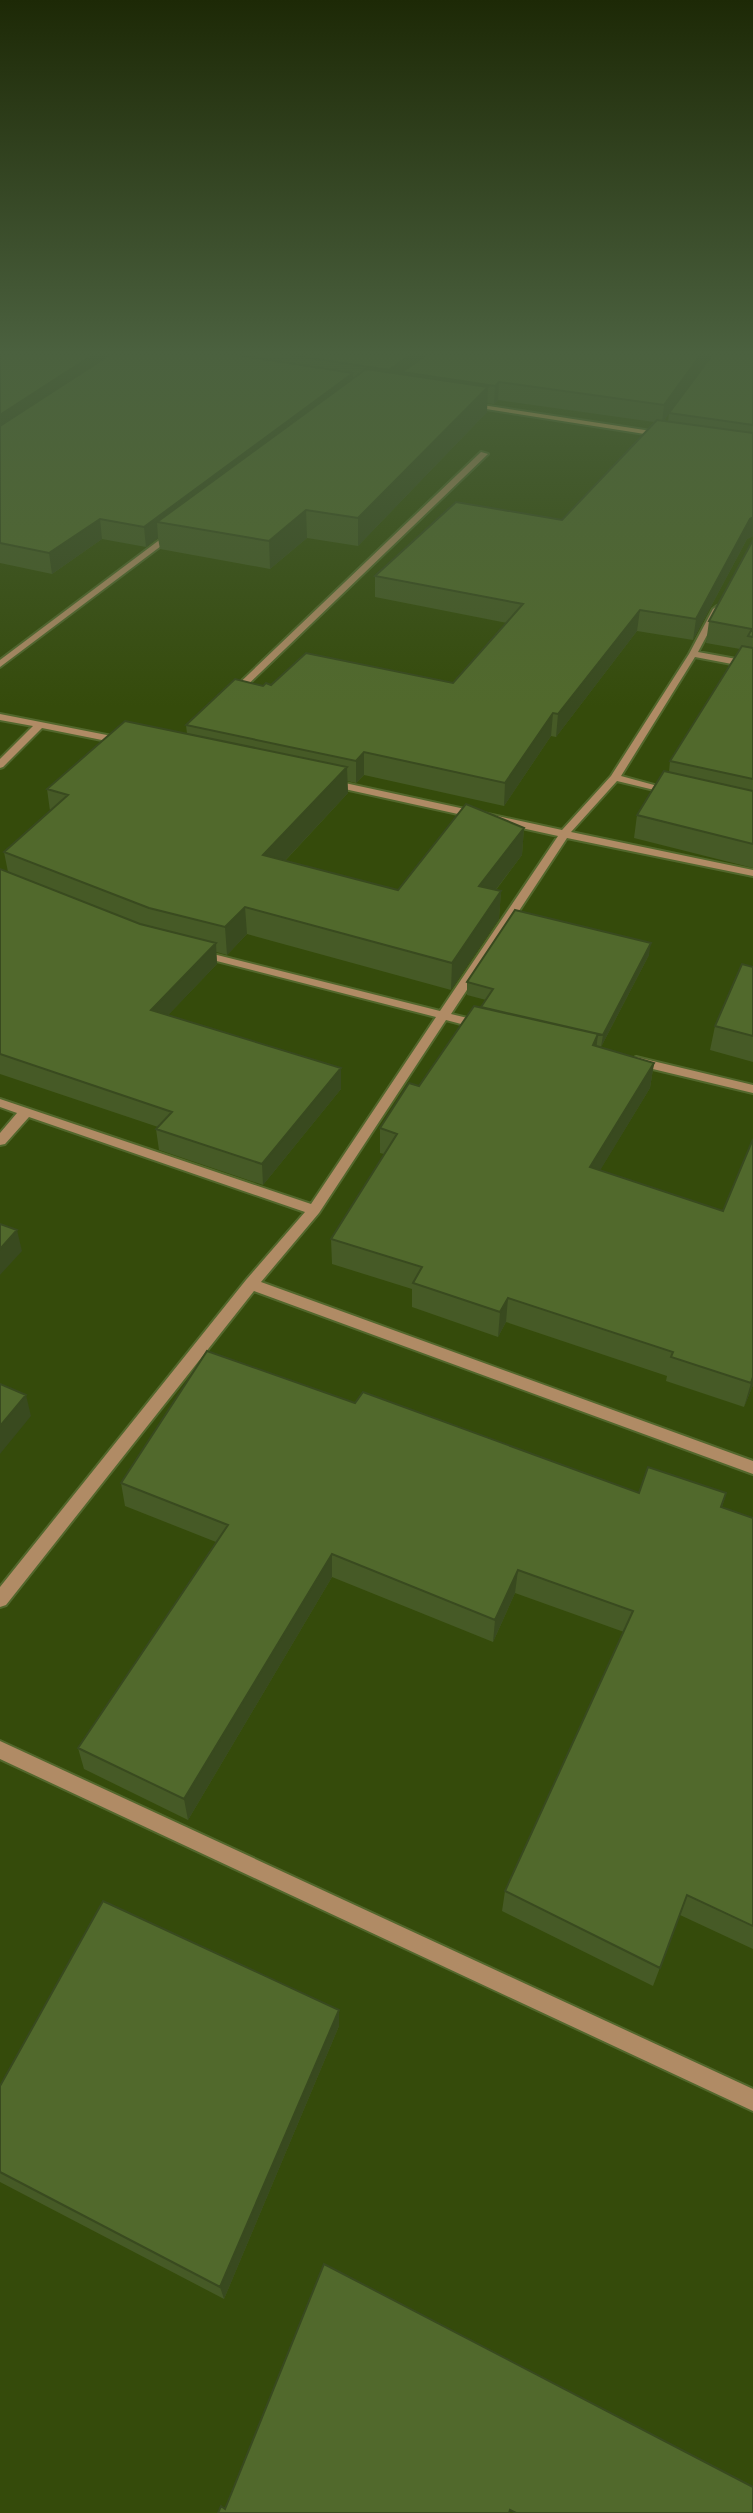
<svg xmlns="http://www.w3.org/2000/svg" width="753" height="2513" viewBox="0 0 753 2513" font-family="'DejaVu Sans',sans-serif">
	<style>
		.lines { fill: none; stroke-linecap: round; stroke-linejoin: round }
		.street-casing { stroke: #52672c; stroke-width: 4 }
		.secondary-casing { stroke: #52672c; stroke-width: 4 }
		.street { fill: #b08b65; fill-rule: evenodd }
		.secondary { fill: #edb375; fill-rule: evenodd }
		.wall { fill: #465a26; fill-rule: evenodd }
		.shaded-wall { fill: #394a1f }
		.building { fill: #51692c; stroke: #394a1f; stroke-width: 2 }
	</style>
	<rect width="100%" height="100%" fill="#354b0b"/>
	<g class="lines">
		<!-- street casing -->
		<g class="street-casing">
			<path id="street" d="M481 452 488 454 235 697H229V693Z
				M170 532 177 534 0 667V660Z
				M717 606 721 609 698 652 753 662V668L695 657 621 776 676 791 671 794 617 781 571 832 753 870V876L567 838 451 1014 484 1022 486 1025 484 1028 480 1029 446 1020 319 1213 261 1282 753 1461V1474L254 1291 6 1605 0 1607V1587L246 1280 305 1212 29 1117 5 1144 0 1145V1133L17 1113 0 1107V1099L311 1204 436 1017 197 956 195 954 201 951 440 1011 558 836 331 786 326 783 331 780 562 830 611 776 689 654 713 609Z
				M0 714 122 738 127 741 122 744 42 728 3 767 0 768V759L33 726 0 720Z
				M636 1057 753 1085V1093L632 1064 630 1061Z
				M0 1741 753 2089V2111L0 1759Z"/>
		</g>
		<!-- secondary casing -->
		<g class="secondary-casing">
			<path id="secondary" d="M469 403 664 433 667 435 664 437 467 406Z"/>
		</g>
		<!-- street -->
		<use href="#street" class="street"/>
		<!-- secondary -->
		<use href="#secondary" class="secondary"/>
	</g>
	<!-- wall -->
	<path class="wall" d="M0 354H712L678 402 753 354V536L747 539 693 640 637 631 556 737 551 736 504 806 364 775 356 783 347 781 348 793 285 861 398 890 524 828 522 855 496 890 501 891 499 919 451 990 247 934 227 955 216 952 217 964 168 1015 341 1068V1089L263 1185 159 1150 156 1129 158 1127 0 1074V869L8 872 4 852 50 811 47 789 187 734 186 725 263 686 271 685 453 683 507 623 375 597V576L562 520 654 422 498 400 494 404 487 403V412L358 546 307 538 270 569 160 549 158 538 146 547 102 539 52 574 0 563ZM669 413 668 421H664Z
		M753 540V868L634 838 637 815 669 772 670 761 740 649 706 643 709 621Z
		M649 955 601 1047 654 1063 650 1088 600 1170 723 1211 753 1139V1385L744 1407 666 1381 667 1376 506 1322 498 1337 412 1307V1289L332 1264 331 1239 384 1154 380 1153V1128L419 1086 486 1000 467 995V982Z
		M753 967V1062L710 1050 715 1026Z
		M355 1403 639 1493H726L722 1507 753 1518V1949L680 1915 653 1986 502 1911 505 1891 624 1632 515 1593 493 1642 332 1577 188 1820 84 1769 78 1748 216 1542 125 1506 121 1483Z
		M339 2010V2026L224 2299 0 2182V2086Z"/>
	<!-- shaded-wall -->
	<path class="shaded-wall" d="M94 354H123L0 436V415Z
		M411 354H435L402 372V379L389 388V370Z
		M701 354H712L662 423 664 405Z
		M353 373V391L157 522 158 538 146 547 144 527Z
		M499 382 498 400 494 404 495 386Z
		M488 387 487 412 358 546V518Z
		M306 510 307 538 270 569 269 541Z
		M753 517V536L747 539 693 640 696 619 750 519Z
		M100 519 102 539 52 574 49 553Z
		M640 610 637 631 556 737 558 714Z
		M553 713 551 736 504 806 505 783Z
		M364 752V775L356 783V761Z
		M347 767 348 793 265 882 263 855Z
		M524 828 522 855 478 913 479 886Z
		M501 891 499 919 451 990 452 963Z
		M245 907 247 934 227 955 225 927Z
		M216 943 217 964 154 1030 151 1010Z
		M651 943 649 955 601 1047 603 1035Z
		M598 1034 595 1059 593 1045Z
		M654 1063 650 1088 587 1192 590 1167Z
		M341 1068V1089L263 1185 262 1164Z
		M17 1230 22 1251 0 1275V1249Z
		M508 1298 506 1322 498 1337 500 1312Z
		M753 1377V1385L744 1407 751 1383Z
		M26 1395 31 1416 0 1454V1426Z
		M332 1554V1577L188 1820 184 1799Z
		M518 1570 515 1593 493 1642 495 1620Z
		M339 2010V2026L224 2299 220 2287Z"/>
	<!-- building -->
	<path class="building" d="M0 354H94L0 415Z
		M111 354H230L353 373 144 527 100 519 49 553 0 543V426Z
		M283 354H411L389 370Z
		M428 354H701L664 405 499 382 495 386 402 372Z
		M713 354H753V425L669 413Z
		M366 369 488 387 358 518 306 510 269 541 157 522Z
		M657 420 753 433V517L750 519 696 619 640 610 558 714 553 713 505 783 364 752 356 761 186 725 235 679 263 686 266 683 271 685 306 653 453 683 523 604 375 576 456 502 562 520Z
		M753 540V637L748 636 752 629 709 621Z
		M742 646 753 648V779L670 761Z
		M125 721 347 767 263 855 398 890 466 804 524 828 479 886 501 891 452 963 245 907 225 927 149 908 4 852 68 795 47 789Z
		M664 771 753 791V844L637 815Z
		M0 869 140 924 216 943 151 1010 341 1068 262 1164 156 1129 172 1112 0 1054Z
		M515 910 651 943 603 1035 481 1007 493 989 467 982Z
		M742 964 753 967V1036L715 1026Z
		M474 1006 598 1034 593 1045 654 1063 590 1167 723 1211 753 1139V1377L751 1383 671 1357 673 1352 508 1298 500 1312 413 1283 422 1267 331 1239 397 1134 380 1128 409 1083 419 1086Z
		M0 1224 17 1230 0 1249Z
		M207 1351 355 1403 363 1392 639 1493 648 1467 726 1493 721 1507 753 1518V1926L687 1895 660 1968 505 1891 633 1611 518 1570 495 1620 332 1554 184 1799 78 1748 228 1525 121 1483Z
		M0 1384 26 1395 0 1426Z
		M103 1901 339 2010 220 2287 0 2172V2086Z
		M324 2264 753 2487V2513H516L510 2510 509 2513H218L221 2506 225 2509Z"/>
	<!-- sky -->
	<linearGradient id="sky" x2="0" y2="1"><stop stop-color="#1d2906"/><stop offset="0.5" stop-color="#4b613f"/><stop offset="1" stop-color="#4b613f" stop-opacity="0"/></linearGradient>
	<rect width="753" height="706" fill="url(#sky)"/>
</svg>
